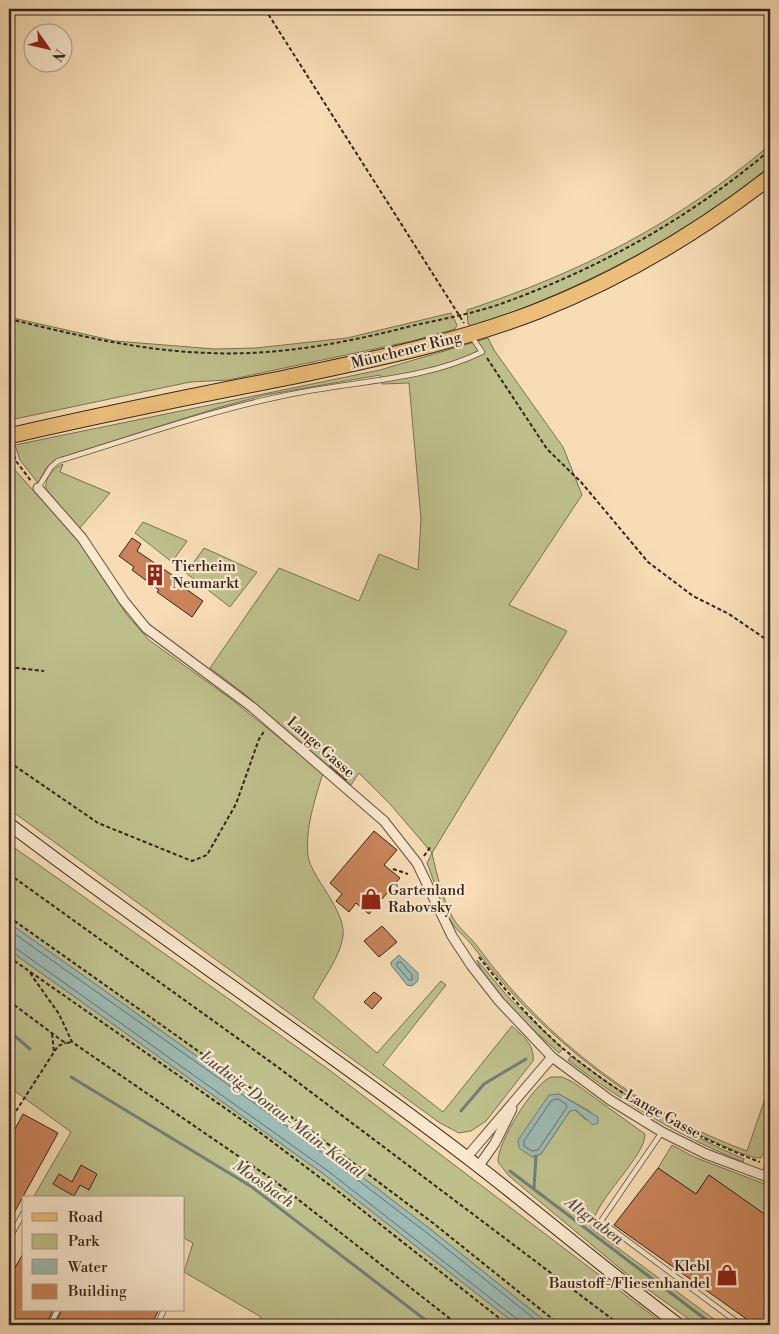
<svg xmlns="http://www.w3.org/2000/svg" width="779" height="1334" viewBox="0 0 779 1334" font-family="'Libre Bodoni',serif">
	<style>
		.green { fill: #bec08c; stroke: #787254; fill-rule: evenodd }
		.water { fill: #9ebab4; stroke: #737e78 }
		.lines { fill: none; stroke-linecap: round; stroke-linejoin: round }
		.shore { stroke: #686f68; stroke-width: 1 }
		.stream { stroke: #737e78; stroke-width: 3 }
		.building { fill: #ca845b; stroke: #33241d }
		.service-casing { stroke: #645243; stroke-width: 6 }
		.minor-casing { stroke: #645243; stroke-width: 11 }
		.secondary-casing { stroke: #33241d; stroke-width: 14 }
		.primary-casing { stroke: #33241d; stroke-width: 17 }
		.path { stroke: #33241d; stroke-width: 2; stroke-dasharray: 4 2.5; stroke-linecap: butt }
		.service { stroke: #fae8cf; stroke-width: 4.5 }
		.minor { stroke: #fae8cf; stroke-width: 9 }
		.secondary { stroke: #fae8cf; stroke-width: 12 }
		.primary { stroke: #ecbe7a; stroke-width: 15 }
		.labels { text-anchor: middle; stroke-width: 4.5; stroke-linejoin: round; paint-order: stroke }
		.street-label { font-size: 15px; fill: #33241d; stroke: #fae8cf }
		.poi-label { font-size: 15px; fill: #33241d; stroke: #fae8cf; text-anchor: start }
		.water-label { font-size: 16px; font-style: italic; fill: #53514a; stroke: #fae8cf }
	</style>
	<rect width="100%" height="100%" fill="#f7dcb5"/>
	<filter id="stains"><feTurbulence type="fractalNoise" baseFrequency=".004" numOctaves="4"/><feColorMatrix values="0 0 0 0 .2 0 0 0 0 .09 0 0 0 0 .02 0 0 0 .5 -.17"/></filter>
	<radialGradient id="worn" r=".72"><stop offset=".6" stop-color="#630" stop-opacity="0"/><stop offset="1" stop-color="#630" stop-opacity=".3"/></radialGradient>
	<!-- green -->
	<path class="green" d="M770 145V166C682 239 581 288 474 327L468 324 467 310C582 272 677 223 770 145Z
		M451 313 457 325 455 329 412 341 228 380 190 382 10 420 9 317 115 341 214 349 256 348 347 338Z
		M488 338 494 350 563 447 582 495 509 605 567 631 432 853C437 875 442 898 453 918 460 930 472 938 480 950 546 1040 642 1113 747 1151L770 1084V1117L765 1131 770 1133V1141L761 1158C746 1158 718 1143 704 1137 612 1091 534 1027 472 945 467 938 459 933 454 926 441 908 435 883 427 863L432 853 390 804 359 773 351 785 242 692 210 668 279 568 359 601 379 554 418 570 421 519 409 383 382 384 380 375 265 395 217 408 56 459 46 468 38 483 20 460 15 445 380 370Z
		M9 453 14 469 77 539 127 615 149 640 231 699 323 773C315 799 305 828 308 856 311 877 346 910 343 936 340 958 323 978 313 998L377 1053 441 981 446 985 383 1065 443 1112 512 1026C523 1036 535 1045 533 1061L486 1121 471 1131 459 1133 440 1123 9 809Z
		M63 464 60 472 110 493 79 529 46 489C45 477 52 469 63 464Z
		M143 522 187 541 172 562 135 533Z
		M204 548 257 572 230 607 186 573Z
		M9 844 328 1069 665 1325H550L430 1229 298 1128 9 923Z
		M9 950 325 1175 517 1325H258L261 1317 184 1272 193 1243 184 1238V1198L34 1196 71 1132 9 1087Z
		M477 960 510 999 563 1049 559 1053C533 1029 489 994 477 960Z
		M571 1056C626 1097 681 1132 744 1159L743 1162C679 1136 622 1102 568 1060Z
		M551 1077H562L573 1082 645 1134C646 1156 596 1198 591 1228L722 1325H697L628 1275 509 1176 498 1162C497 1143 533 1084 551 1077ZM559 1094 591 1112 586 1120 575 1110 570 1111 541 1154 532 1157Z
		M672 1145 694 1157 770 1186V1218L709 1175 696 1194 658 1168Z"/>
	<!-- water -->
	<path class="water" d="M9 923 298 1128 430 1229 550 1325H517L325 1175 9 950Z
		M399 955 418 973V981L412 986 407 985 391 965V962Z
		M559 1094 598 1117V1123L593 1125 576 1110 570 1111 541 1154 532 1157 519 1148 518 1140 549 1095Z"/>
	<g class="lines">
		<!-- shore -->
		<path class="shore" d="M9 930 295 1132 427 1233 542 1325
			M9 946 14 947 328 1171 517 1319 519 1325
			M398 962H401L412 975V980H409L397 966Z
			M558 1099 566 1104 567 1107 538 1150 532 1151 524 1146V1141L551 1101Z"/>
		<!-- stream -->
		<path class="stream" d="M9 1031 30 1049
			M71 1077 252 1187 432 1325
			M461 1111 484 1084 526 1059
			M510 1171 713 1325
			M534 1188 536 1156"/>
	</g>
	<!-- building -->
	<path class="building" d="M132 538 141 544 137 551 178 579 176 582 203 601 192 617 157 592 159 590 132 570 134 567 119 556Z
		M335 759 352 772 346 780 330 766Z
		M374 831 397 850 384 865 400 878 369 914 356 903 349 912 336 901 342 894 330 883Z
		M382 926 397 942 379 957 364 941Z
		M374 992 382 998 372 1009 364 1002Z
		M23 1114 58 1133 9 1222V1140Z
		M81 1165 97 1174 89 1190 80 1185 74 1196 53 1184 59 1174 72 1182Z
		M658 1168 696 1194 709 1175 770 1218V1325H755L614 1225Z
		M24 1252V1310H53L46 1325H9V1278Z
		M62 1310H159L151 1325H54Z"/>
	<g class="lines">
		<!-- service casing -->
		<g class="service-casing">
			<path id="service" d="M38 488 51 467 58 461C134 438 209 411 287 395 351 381 423 381 482 352L472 337
				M662 1132 601 1221 741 1325
				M764 1175 770 1157
				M9 1239 24 1212
				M50 1325 58 1310
				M157 1325 164 1310"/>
		</g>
		<!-- minor casing -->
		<g class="minor-casing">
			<path id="minor" d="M38 488 82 538 124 601 146 628 252 707 384 821 417 863 452 936 471 965 499 1001 552 1057 610 1100 662 1132 706 1154 770 1178
				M466 1158 552 1057
				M478 1167 495 1143 512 1109"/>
		</g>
		<!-- secondary casing -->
		<g class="secondary-casing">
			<path id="secondary" d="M9 824C163 941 325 1048 478 1166 545 1218 611 1274 679 1325"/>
		</g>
		<!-- primary casing -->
		<g class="primary-casing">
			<path id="primary" d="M9 436C100 415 193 396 285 378 370 360 456 343 538 311 622 278 699 232 770 177"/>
		</g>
		<!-- path -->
		<path class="path" d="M265 9 464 323
			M9 319C76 335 140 351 210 353 277 356 346 343 411 326 443 319 476 313 506 302 604 266 691 217 770 150
			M487 358 547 449 581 482 648 562 693 596 729 614 770 642
			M12 449 16 461 31 481
			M9 667 44 671
			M9 762 98 823 192 861 207 855 236 804 259 739 265 730
			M424 856 431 846
			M393 869 408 874
			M9 874 279 1068 620 1325
			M9 917 304 1126 433 1223 560 1325
			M9 957 262 1134 339 1192 508 1325
			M479 957C505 990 534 1024 566 1051 624 1099 690 1135 760 1162
			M30 973 59 1014 72 1042 276 1182 458 1325
			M9 1001 61 1040 66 1043 72 1042
			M52 1034 54 1052
			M9 1122 54 1052 58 1046 66 1043"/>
		<!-- service -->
		<use href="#service" class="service"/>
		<!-- minor -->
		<use href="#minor" class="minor"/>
		<!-- secondary -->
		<use href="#secondary" class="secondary"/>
		<!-- primary -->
		<use href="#primary" class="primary"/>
	</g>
	<!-- icons -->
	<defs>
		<g id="building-bare" transform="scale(1.725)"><path d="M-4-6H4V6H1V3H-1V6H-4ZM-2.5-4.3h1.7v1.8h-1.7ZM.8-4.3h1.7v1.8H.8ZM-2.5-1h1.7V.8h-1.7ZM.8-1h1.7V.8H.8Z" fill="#8f2418" stroke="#fae8cf" stroke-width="2.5" paint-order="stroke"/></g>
		<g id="shop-bare" transform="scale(1.725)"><path d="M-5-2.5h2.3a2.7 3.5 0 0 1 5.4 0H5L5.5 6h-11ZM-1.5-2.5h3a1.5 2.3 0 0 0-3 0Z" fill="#8f2418" stroke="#fae8cf" stroke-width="2.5" paint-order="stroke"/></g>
	</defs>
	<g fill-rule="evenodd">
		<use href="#building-bare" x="155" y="575"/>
		<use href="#shop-bare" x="371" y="899"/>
		<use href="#shop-bare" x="727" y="1275"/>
	</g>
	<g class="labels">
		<!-- street labels -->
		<g class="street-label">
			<text transform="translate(406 350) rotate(-14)" y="5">Münchener Ring</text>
			<text transform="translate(321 747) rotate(41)" y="5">Lange Gasse</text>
			<text transform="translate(663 1114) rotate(29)" y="5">Lange Gasse</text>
		</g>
		<!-- poi labels -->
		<g class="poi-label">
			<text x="172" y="571">Tierheim<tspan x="172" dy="17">Neumarkt</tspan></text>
			<text x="388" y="895">Gartenland<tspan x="388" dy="17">Rabovsky</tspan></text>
			<text x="710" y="1271" text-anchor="end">Klebl<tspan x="710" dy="17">Baustoff-/Fliesenhandel</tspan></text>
		</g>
		<!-- water labels -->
		<g class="water-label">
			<text transform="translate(283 1114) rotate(37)" y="6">Ludwig-Donau-Main-Kanal</text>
			<text transform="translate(264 1183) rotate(35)" y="6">Moosbach</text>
			<text transform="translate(595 1220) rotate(37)" y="6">Altgraben</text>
		</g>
	</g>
	<!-- margin -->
	<rect width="779" height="1334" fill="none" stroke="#f7dcb5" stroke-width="30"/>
	<rect x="10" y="10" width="759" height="1314" fill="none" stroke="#33241d" stroke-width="2.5"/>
	<rect x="15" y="15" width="749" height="1304" fill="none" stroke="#33241d"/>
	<!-- legend -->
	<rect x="22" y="1196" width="162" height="115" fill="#fae8cf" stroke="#aa9a88"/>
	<rect x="32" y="1213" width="25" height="8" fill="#ecbe7a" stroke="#aa9a88"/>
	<text x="68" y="1222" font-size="15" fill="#33241d">Road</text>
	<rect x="32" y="1234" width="25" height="15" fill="#bec08c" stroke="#aa9a88"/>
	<text x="68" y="1246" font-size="15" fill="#33241d">Park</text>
	<rect x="32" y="1259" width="25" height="15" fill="#9ebab4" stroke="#aa9a88"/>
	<text x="68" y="1272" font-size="15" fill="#33241d">Water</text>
	<rect x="32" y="1284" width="25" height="15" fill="#ca845b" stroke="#aa9a88"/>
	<text x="68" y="1296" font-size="15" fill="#33241d">Building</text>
	<!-- north arrow -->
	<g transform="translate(48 48) rotate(124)"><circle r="24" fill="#fae8cf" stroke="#aa9a88"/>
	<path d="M0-4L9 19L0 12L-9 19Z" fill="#8f2418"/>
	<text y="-8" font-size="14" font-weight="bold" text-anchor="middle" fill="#33241d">N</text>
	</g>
	<rect width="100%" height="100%" filter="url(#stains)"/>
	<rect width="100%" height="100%" fill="url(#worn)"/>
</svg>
